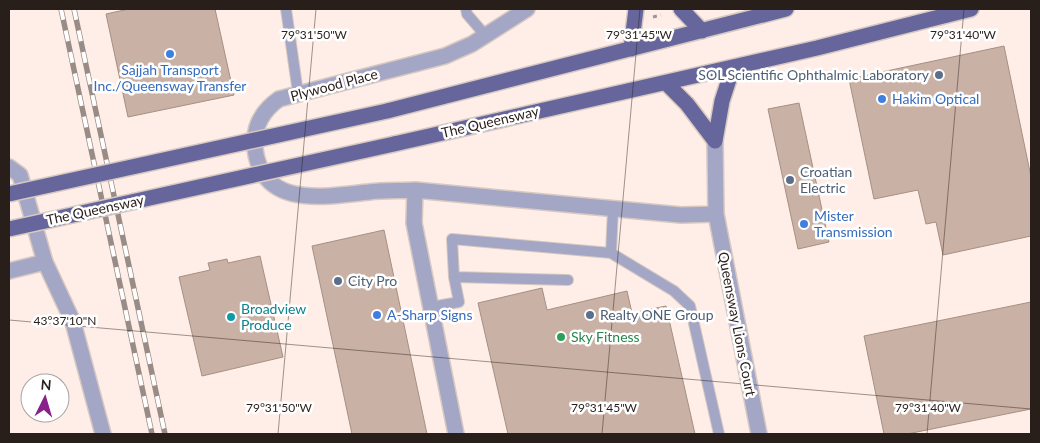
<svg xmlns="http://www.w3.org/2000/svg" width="1040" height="443" viewBox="0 0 1040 443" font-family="Lato,sans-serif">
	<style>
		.building { fill: #c9b1a5; stroke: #a68f83 }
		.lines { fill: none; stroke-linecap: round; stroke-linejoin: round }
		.lane-casing { stroke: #d7c9c2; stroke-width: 12 }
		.street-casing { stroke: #d7c9c2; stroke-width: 18 }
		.primary-casing { stroke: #d7c9c2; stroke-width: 18 }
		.path { stroke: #a2958f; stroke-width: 3; stroke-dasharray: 4 4; stroke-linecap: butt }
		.lane { stroke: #a4a6c5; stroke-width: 10 }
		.street { stroke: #a4a6c5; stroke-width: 15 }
		.primary { stroke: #66669c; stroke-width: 15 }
		.rail-casing { stroke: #998c86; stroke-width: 5.5 }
		.rail { stroke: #fff; stroke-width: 4; stroke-dasharray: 11; stroke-linecap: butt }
		.primary-bridge-casing { stroke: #d7c9c2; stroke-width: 18; stroke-linecap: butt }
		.primary-bridge { stroke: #66669c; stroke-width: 15 }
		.ticks { fill: none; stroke: #281e1a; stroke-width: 1; stroke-opacity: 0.45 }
		.shop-dot { fill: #3f7fe0; stroke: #fff; stroke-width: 2 }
		.service-dot { fill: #5c6f8a; stroke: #fff; stroke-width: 2 }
		.culture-dot { fill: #0f9aa8; stroke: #fff; stroke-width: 2 }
		.leisure-dot { fill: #2e9e5b; stroke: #fff; stroke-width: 2 }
		.labels { text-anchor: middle; stroke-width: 5; stroke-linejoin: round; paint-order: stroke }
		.shop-label { font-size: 14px; fill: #366cbe; stroke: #fff; text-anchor: start }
		.service-label { font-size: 14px; fill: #4e5e75; stroke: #fff; text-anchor: start }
		.street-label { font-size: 14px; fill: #281e1a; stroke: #fff }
		.culture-label { font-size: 14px; fill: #0d838f; stroke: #fff; text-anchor: start }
		.leisure-label { font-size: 14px; fill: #27864d; stroke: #fff; text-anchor: start }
		.ticks-label { font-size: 12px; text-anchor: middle; fill: #281e1a; stroke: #fff; stroke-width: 5; stroke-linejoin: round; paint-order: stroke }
	</style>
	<rect width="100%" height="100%" fill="#feeee7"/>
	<!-- building -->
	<path class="building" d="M129 9H215L234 95 128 117 106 14Z
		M1004 46 1031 177V236L943 255 936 222 926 224 918 190 874 199 849 79Z
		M799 103 829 242 798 249 768 109Z
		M384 230 427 434H352L312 246Z
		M260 256 283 357 202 376 179 277 210 270 208 263 227 259 228 263Z
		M542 288 547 310 627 291 632 313 666 306 695 434H508L478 303Z
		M1031 302V409L907 434H884L864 336Z"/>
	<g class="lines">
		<!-- lane casing -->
		<g class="lane-casing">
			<path id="lane" d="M286 9 298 93
				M466 9 467 14 485 35
				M611 253 674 291 690 306 719 434
				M568 280 454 277 452 239 611 253 613 209
				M431 307 459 302 454 277"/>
		</g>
		<!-- street casing -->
		<g class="street-casing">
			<path id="street" d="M527 9 472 44 445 56 279 99C262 111 253 128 255 149 263 210 326 196 369 192 384 190 400 191 415 190L681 215 716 214
				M715 141 716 214 759 434
				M9 167 20 175 45 262 73 322 103 434
				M415 190 414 223 456 434
				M9 271 45 262"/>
		</g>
		<!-- primary casing -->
		<g class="primary-casing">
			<path id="primary" d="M681 9 702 31
				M631 49 636 9
				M666 83 687 104 715 141
				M387 111 786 9
				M715 141 722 101 733 67
				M394 144 817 48 971 9"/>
		</g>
		<!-- path -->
		<path class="path" d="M653 17 661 15"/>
		<!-- lane -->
		<use href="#lane" class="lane"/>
		<!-- street -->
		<use href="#street" class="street"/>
		<!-- primary -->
		<use href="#primary" class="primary"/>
		<!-- rail casing -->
		<g class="rail-casing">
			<path id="rail" d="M61 9 152 434
				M74 9 165 434"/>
		</g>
		<!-- rail -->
		<use href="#rail" class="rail"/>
		<!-- primary-bridge casing -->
		<g class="primary-bridge-casing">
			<path id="primary-bridge" d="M9 194 387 111
				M9 229 394 144"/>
		</g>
		<!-- primary-bridge -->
		<use href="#primary-bridge" class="primary-bridge"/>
	</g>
	<!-- ticks -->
	<path class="ticks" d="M9 320 1031 409M278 434 316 9M602 434 640 9M927 434 964 9"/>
	<!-- markers -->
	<g class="shop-dot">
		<circle cx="170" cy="54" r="5"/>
		<circle cx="882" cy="99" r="5"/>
		<circle cx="804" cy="224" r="5"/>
		<circle cx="377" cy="315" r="5"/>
	</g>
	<g class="service-dot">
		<circle cx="939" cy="75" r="5"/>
		<circle cx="790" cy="180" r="5"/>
		<circle cx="338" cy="281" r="5"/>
		<circle cx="590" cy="315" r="5"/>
	</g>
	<circle class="culture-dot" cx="231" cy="317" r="5"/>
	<circle class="leisure-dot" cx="561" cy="337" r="5"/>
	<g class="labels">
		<!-- shop labels -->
		<g class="shop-label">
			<text x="170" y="75" text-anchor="middle">Sajjah Transport<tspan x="170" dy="16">Inc./Queensway Transfer</tspan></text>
			<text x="892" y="104">Hakim Optical</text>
			<text x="814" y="221">Mister<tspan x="814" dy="16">Transmission</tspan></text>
			<text x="387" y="320">A-Sharp Signs</text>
		</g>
		<!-- service labels -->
		<g class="service-label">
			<text x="929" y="80" text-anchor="end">SOL Scientific Ophthalmic Laboratory</text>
			<text x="800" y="177">Croatian<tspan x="800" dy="16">Electric</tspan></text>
			<text x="348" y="286">City Pro</text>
			<text x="600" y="320">Realty ONE Group</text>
		</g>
		<!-- street labels -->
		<g class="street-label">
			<text transform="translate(334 85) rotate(-15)" y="5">Plywood Place</text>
			<text transform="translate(490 122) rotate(-13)" y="5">The Queensway</text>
			<text transform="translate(95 210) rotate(-12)" y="5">The Queensway</text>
			<text transform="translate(737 324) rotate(79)" y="5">Queensway Lions Court</text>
		</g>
		<!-- culture labels -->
		<g class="culture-label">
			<text x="241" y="314">Broadview<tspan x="241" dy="16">Produce</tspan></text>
		</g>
		<!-- leisure labels -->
		<g class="leisure-label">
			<text x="571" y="342">Sky Fitness</text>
		</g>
	</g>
	<g class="ticks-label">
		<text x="314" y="39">79°31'50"W</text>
		<text x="639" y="39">79°31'45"W</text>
		<text x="963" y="39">79°31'40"W</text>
		<text x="65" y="325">43°37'10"N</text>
		<text x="279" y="412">79°31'50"W</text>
		<text x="604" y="412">79°31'45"W</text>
		<text x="928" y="412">79°31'40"W</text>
	</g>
	<!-- border -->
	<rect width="1040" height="443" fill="none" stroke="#281e1a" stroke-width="20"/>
	<!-- north arrow -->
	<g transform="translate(45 398) rotate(5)"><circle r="24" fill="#ffffff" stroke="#a9a5a3"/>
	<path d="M0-4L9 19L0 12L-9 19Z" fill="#882189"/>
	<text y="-8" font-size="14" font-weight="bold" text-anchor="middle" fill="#281e1a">N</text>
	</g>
</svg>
